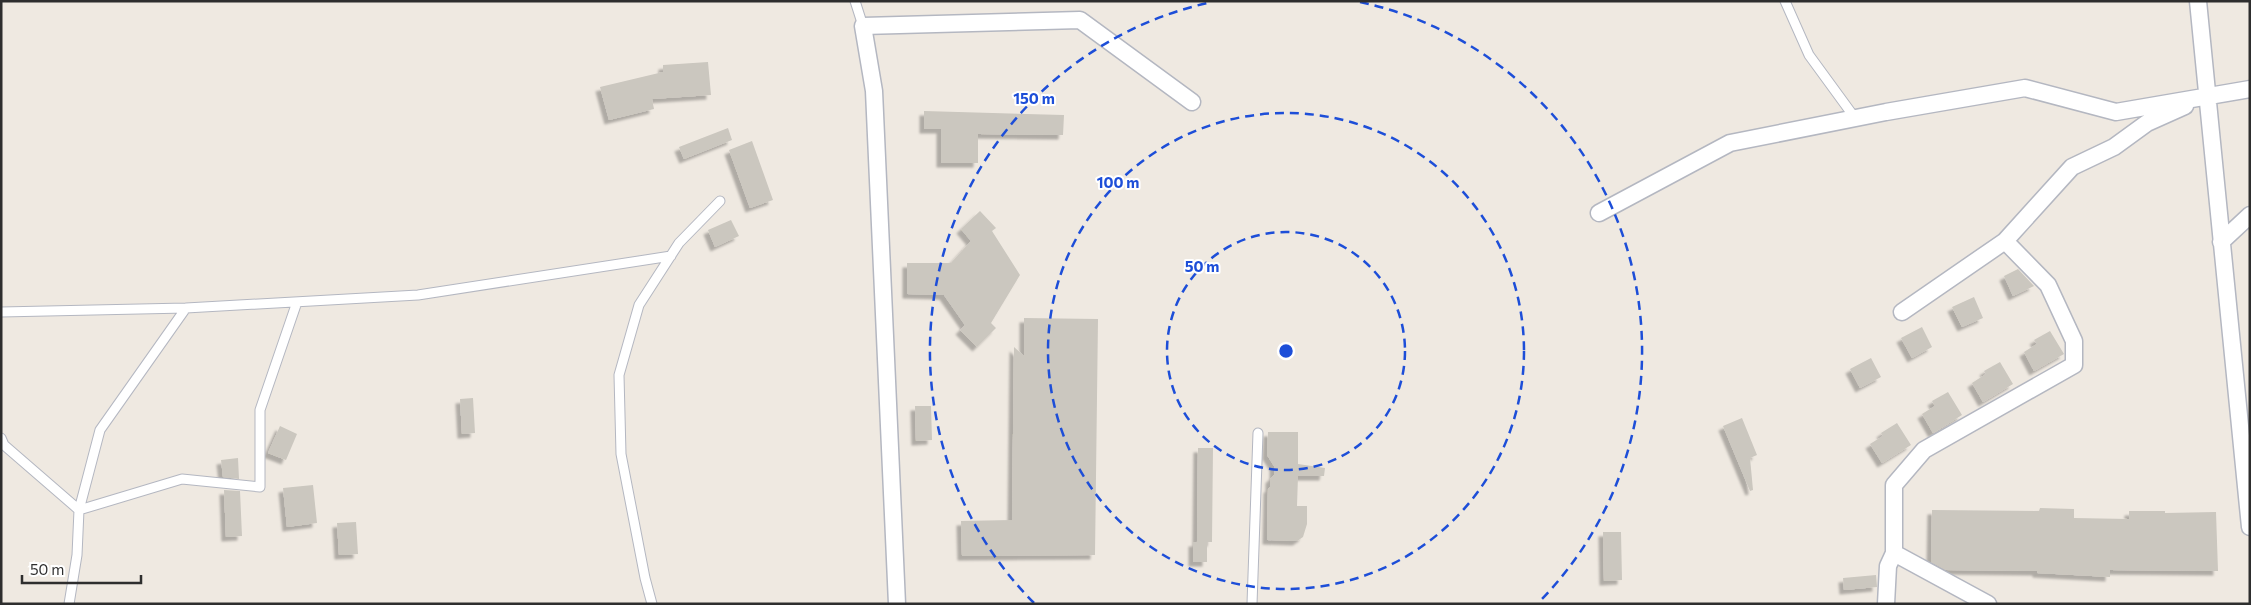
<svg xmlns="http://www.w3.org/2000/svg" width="2251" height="605" viewBox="0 0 2251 605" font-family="Commissioner,sans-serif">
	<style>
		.building { fill: #cbc7bf; filter: url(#shadow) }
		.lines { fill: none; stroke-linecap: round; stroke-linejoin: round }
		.service-casing { stroke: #b4b7c1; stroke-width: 11 }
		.minor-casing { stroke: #b4b7c1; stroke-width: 19 }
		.service { stroke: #fff; stroke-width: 9 }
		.minor { stroke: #fff; stroke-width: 16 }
		.ring { fill: none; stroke: #1d4ed8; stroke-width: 2.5; stroke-dasharray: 9 6 }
		.centre { fill: #1d4ed8; stroke: #fff; stroke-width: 2.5 }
		.ring-label { font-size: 15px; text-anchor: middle; font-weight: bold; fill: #1d4ed8; stroke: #fff; stroke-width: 4; stroke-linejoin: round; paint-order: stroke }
	</style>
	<defs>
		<filter id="shadow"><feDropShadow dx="-4.5" dy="4.5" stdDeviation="1" flood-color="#0004"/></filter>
	</defs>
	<rect width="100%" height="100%" fill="#efe9e1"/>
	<!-- building -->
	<path class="building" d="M708 62 711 95 652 99 654 109 609 120 600 87 663 72V65Z
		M924 111 1064 115 1063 135 978 134V163H941V129H924Z
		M728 128 732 140 684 159 679 147Z
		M752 141 773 200 750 208 729 150Z
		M980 211 996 228 992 231 1020 275 991 323 996 328 977 347 960 330 965 325 944 295 907 294V263H951L971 241 961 229Z
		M731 220 739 236 715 247 708 230Z
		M2018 269 2034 286 2013 296 2004 276Z
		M1974 297 1983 318 1962 327 1952 307Z
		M1024 318 1098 319 1095 555 962 556 961 521 1012 520 1014 347 1024 356Z
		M1922 327 1932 347 1912 358 1901 338Z
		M2050 331 2064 354 2034 371 2024 352 2037 344 2034 340Z
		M1871 358 1881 377 1860 388 1850 369Z
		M2000 362 2013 384 1983 402 1972 383 1986 374 1984 371Z
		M1948 392 1962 415 1933 433 1922 414 1935 406 1932 401Z
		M473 398 475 433 462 434 460 399Z
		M915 406H931L932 440 916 441Z
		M1742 418 1757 455 1750 458 1753 490 1750 491 1723 426Z
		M1897 423 1911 445 1882 463 1870 444 1883 436 1881 433Z
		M280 426 297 434 286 460 268 453Z
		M1268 432H1298V464L1325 468 1324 476H1298L1297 506H1307V524L1303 537 1297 541 1267 540 1268 489 1270 487V479L1274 475V466L1267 455Z
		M1198 448H1213L1212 542H1207V562H1193V542H1197Z
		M238 458 239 479 223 477 221 460Z
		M313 485 317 523 287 527 283 488Z
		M224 490 240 491 242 536 226 537Z
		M2040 508 2074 509V518L2129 519V511H2165V513L2216 512 2218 571 2110 570V577L2037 573V571L1946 570 1931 562 1932 510 2039 511Z
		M356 522 358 554 339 555 337 523Z
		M1603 532H1621L1622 580 1604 581Z
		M1876 575 1877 587 1844 590 1843 578Z"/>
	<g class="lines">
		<!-- service casing -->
		<g class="service-casing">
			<path id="service" d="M855 1 863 26
				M1785 1 1809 55 1855 118
				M1 312 186 308
				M1 438 4 445 79 510 182 479 260 487V410L297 302
				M69 604 77 555 79 510 100 430 186 308 418 295 671 256
				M652 604 645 578 621 454 619 375 639 305 679 243 720 201
				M1252 604 1258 433"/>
		</g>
		<!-- minor casing -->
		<g class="minor-casing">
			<path id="minor" d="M2198 1 2250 527
				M1599 213 1730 143 1886 112 2025 88 2116 112 2250 89
				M2221 242 2250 215
				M1902 312 2005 241 2072 167 2114 147 2147 123 2185 106
				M1894 553 1988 604
				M897 604 874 91 863 26 1080 20 1192 102
				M1886 604 1888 566 1894 553V485L1924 450 2074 365V341L2048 285 2005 241"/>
		</g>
		<!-- service -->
		<use href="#service" class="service"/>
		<!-- minor -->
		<use href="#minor" class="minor"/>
	</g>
	<!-- distance rings -->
	<g class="ring">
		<circle cx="1286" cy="351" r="119"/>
		<circle cx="1286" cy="351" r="238"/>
		<path d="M1034 603A357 357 0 0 1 1212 2M1360 2A357 357 0 0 1 1538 603"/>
	</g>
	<circle cx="1286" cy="351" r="8" class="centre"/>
	<g class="ring-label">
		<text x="1034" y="104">150 m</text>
		<text x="1118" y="188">100 m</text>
		<text x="1202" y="272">50 m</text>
	</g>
	<!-- border -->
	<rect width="2251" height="605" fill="none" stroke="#2e2e2e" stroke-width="5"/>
	<!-- scale -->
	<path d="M22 575v8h119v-8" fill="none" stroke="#2e2e2e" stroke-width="2.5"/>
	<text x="30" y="575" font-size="15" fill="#2e2e2e" stroke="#ffffff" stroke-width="4" paint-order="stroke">50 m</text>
</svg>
